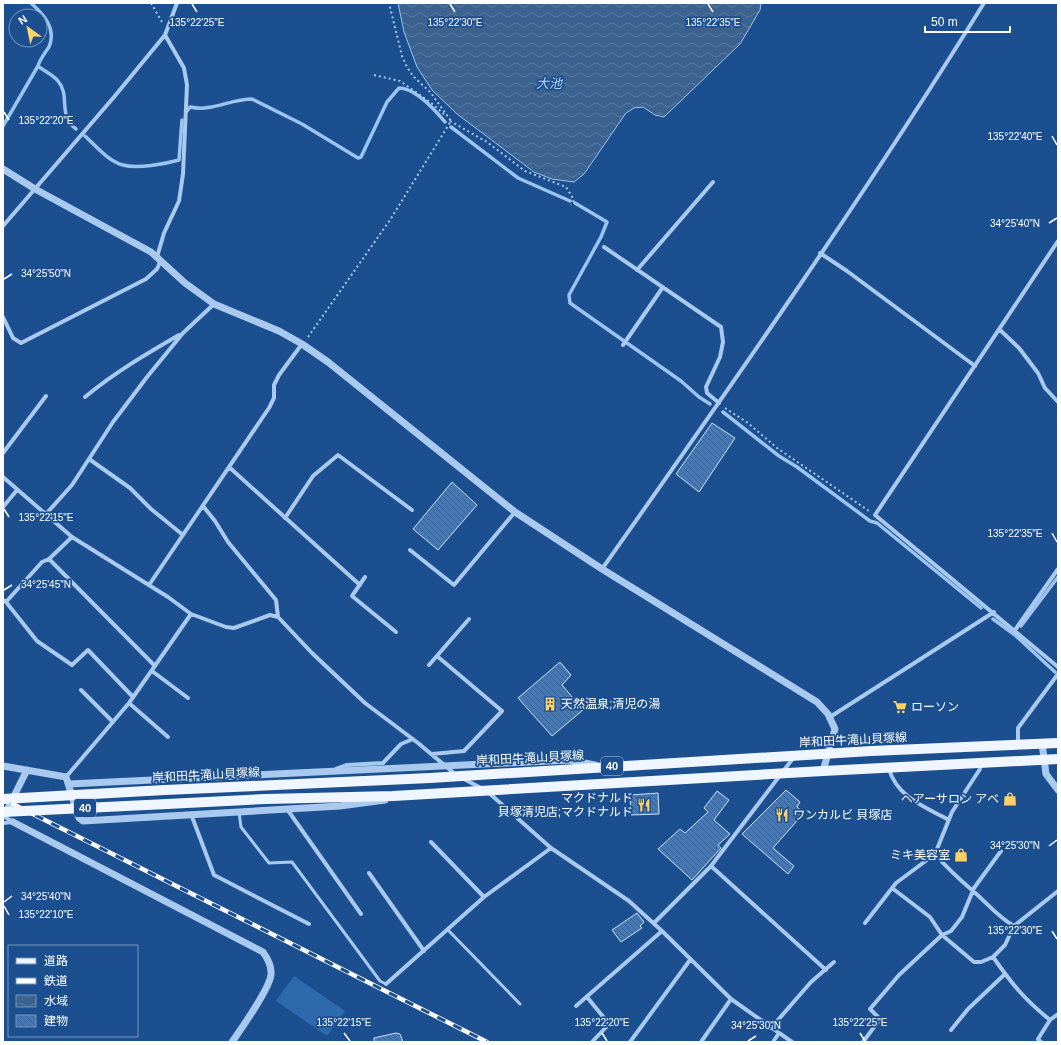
<svg xmlns="http://www.w3.org/2000/svg" width="1061" height="1045" viewBox="0 0 1061 1045" font-family="Helvetica,'Noto Sans JP',sans-serif">
	<style>
		.pitch { fill: #2e69ad }
		.water { fill: url(#water-waves); stroke: #9cc4f0 }
		.lines { fill: none; stroke-linecap: round; stroke-linejoin: round }
		.stream { stroke: #9cc4f0; stroke-width: 3.5 }
		.building { fill: url(#building-back-hatch); stroke: #cfe3fa }
		.path { stroke: #a9c9ee; stroke-width: 2; stroke-dasharray: 2 3; stroke-linecap: butt }
		.service { stroke: #a9c9ee; stroke-width: 3 }
		.minor { stroke: #a9c9ee; stroke-width: 4 }
		.tertiary { stroke: #a9c9ee; stroke-width: 7 }
		.primary { stroke: #f0f6ff; stroke-width: 10 }
		.rail-casing { stroke: #fff; stroke-width: 4.5 }
		.rail { stroke: #1b4f8f; stroke-width: 3; stroke-dasharray: 9; stroke-linecap: butt }
		.primary-bridge { stroke: #f0f6ff; stroke-width: 10 }
		.ticks { fill: none; stroke: #fff; stroke-width: 1.5 }
		.labels { text-anchor: middle; stroke-width: 3.5; stroke-linejoin: round; paint-order: stroke }
		.shield { fill: #1b4f8f; stroke: #bbcadd; stroke-width: 1 }
		.shield-label { font-size: 11px; font-weight: bold; fill: #fff }
		.poi-label { font-size: 12px; fill: #fff; stroke: #1b4f8f; text-anchor: start }
		.street-label { font-size: 12px; fill: #fff; stroke: #1b4f8f }
		.water-label { font-size: 13px; font-style: italic; fill: #b5d3f5; stroke: #1b4f8f }
		.ticks-label { font-size: 10px; text-anchor: middle; fill: #fff; stroke: #1b4f8f; stroke-width: 3.5; stroke-linejoin: round; paint-order: stroke }
	</style>
	<defs>
		<pattern id="water-waves" width="16" height="10" patternUnits="userSpaceOnUse"><rect width="16" height="10" fill="#3c6290"/><path d="M0 5q4-4 8 0t8 0" fill="none" stroke="#597aa1"/></pattern>
		<pattern id="building-back-hatch" width="6" height="6" patternUnits="userSpaceOnUse"><rect width="6" height="6" fill="#4478b7"/><path d="M-1 5l2 2M0 0l6 6M5-1l2 2" fill="none" stroke="#486282"/></pattern>
	</defs>
	<rect width="100%" height="100%" fill="#1b4f8f"/>
	<!-- pitch -->
	<path class="pitch" d="M294 976 345 1011 327 1036 276 1001Z"/>
	<!-- water -->
	<path class="water" d="M398 3H761L760 10 740 44 664 117 655 115 643 107 634 108 626 113 584 174 574 182 552 179 534 172 457 114 432 90 417 67 404 32Z"/>
	<g class="lines">
		<!-- stream -->
		<path class="stream" d="M31 3C43 14 57 28 49 47 45 53 40 59 38 66 44 71 53 75 58 81 71 96 57 115 76 129
			M187 111 190 107C212 112 230 99 252 99L302 124 358 158 361 157 387 102 399 88C415 88 435 110 445 122
			M3 126 38 66
			M451 127 518 178 570 201
			M85 136C96 146 108 161 123 165 137 169 165 164 179 160L182 120
			M575 203 607 222 601 237 569 295 570 303 681 381 699 397 710 404
			M723 412 779 456 797 467 870 521 877 523 981 608
			M993 619 1015 635 1055 672
			M1021 626 1058 577"/>
	</g>
	<!-- building -->
	<path class="building" d="M712 423 735 438 699 492 676 474Z
		M452 482 477 505 438 550 413 529Z
		M560 662 571 675 562 685 583 710 552 736 518 698Z
		M786 790 800 802 797 807 804 813 773 848 794 866 788 874 742 834Z
		M717 791 729 800 714 820 730 834 718 845 721 848 692 880 658 849 680 829 685 833 708 812 704 808Z
		M658 793 659 814 631 815 630 795Z
		M637 913 644 922 640 926 642 928 621 942 612 930Z
		M396 1033 400 1034 403 1042H374V1038Z"/>
	<g class="lines">
		<!-- path -->
		<path class="path" d="M151 3 162 22
			M374 75 400 81 430 102 446 116
			M450 121 487 142 525 171 566 187 574 200 571 205
			M308 337 390 220 451 121 431 93 413 76 407 67 402 56 389 3
			M725 408 748 423 777 448 869 511"/>
		<!-- service -->
		<path class="service" d="M239 812 241 827 269 863 292 862 380 981 386 984
			M448 930 520 1004"/>
		<!-- minor -->
		<path class="minor" d="M3 226 114 97 165 35 177 3
			M1058 241 875 515 1058 667
			M604 247 721 327 723 342 720 357 706 387 707 393 719 403
			M820 253 847 271 975 366
			M157 257 164 233 179 201 183 174 187 85 184 68 165 35
			M637 270 713 182
			M3 317 13 338 21 343 146 279 157 269 161 260
			M1000 330 1019 348 1038 373 1045 388 1058 402
			M623 345 663 287
			M85 397C114 373 146 354 179 335
			M3 453 46 396
			M89 459 130 488 151 509 183 535
			M229 467 360 585
			M3 477 72 537 168 597 191 614 226 627 234 628 270 615 278 617 312 653 365 703 418 743 455 774
			M203 506 215 521 228 542 276 600 278 617
			M3 507 17 490
			M46 514 72 485 113 422 147 377 183 333 214 304
			M285 518 313 476 338 455 412 510
			M72 537 49 559 155 666
			M410 550 454 585 515 512
			M602 569C733 383 864 197 984 3
			M365 577 352 596 396 632
			M149 585 269 408 274 398V385L279 375 302 344
			M3 600 6 602 42 562 49 559
			M6 602 37 641 72 665 88 650 133 697
			M1015 630 1058 569
			M429 665 469 619
			M152 671 188 698
			M81 690 113 722
			M129 703 168 737
			M830 717 994 612
			M1018 744V728L1058 674
			M432 754 464 751 502 711 437 656
			M336 769 347 765 383 763 401 744 413 739
			M889 769C897 797 925 807 949 820
			M66 777 129 703 191 614
			M462 778 481 788
			M489 793 551 848 629 901 662 931 731 999 792 1042
			M287 809 361 914
			M191 814 214 875 309 924
			M3 816 13 822
			M3 823 13 822
			M431 842 484 897
			M935 854C947 868 959 879 973 891 987 903 998 917 1014 926
			M711 866 826 970
			M369 873 424 951
			M892 888 930 917 942 935 974 962H981L993 957 1005 945 1014 926 1058 891
			M654 923 711 866 794 757
			M865 923 896 883 935 854 952 812 980 769 981 763
			M993 957C1012 984 1024 999 1050 1020
			M386 984 484 897 551 848
			M587 997 609 1024 592 1042
			M576 1006 662 931
			M771 1028 811 982 834 962
			M951 1030 968 1009 1005 974
			M630 1042 690 960
			M701 1042 731 999
			M773 1042 779 1033
			M863 1042 880 1019 870 1009 899 975 942 935 951 931 962 917 974 888 1001 851
			M1041 1042 1038 1039 1050 1020 1058 1014"/>
		<!-- tertiary -->
		<path class="tertiary" d="M3 169 35 189 151 252 185 283 214 304 279 331 302 344 328 362 515 512 602 569 817 702 828 714 835 729 823 771
			M1042 743 1046 774 1058 790
			M3 766 66 777 79 818 83 821 340 806 385 800
			M69 784 569 760 595 765
			M5 814 27 770
			M13 822 263 952C268 959 272 966 271 975 269 990 241 1029 232 1042"/>
		<!-- primary -->
		<path class="primary" d="M165 790 430 778 871 751 1058 743
			M167 804 266 799 393 796 823 771 1058 759"/>
		<!-- rail casing -->
		<g class="rail-casing">
			<path id="rail" d="M3 799 487 1042"/>
		</g>
		<!-- rail -->
		<use href="#rail" class="rail"/>
		<!-- primary-bridge -->
		<path class="primary-bridge" d="M3 799 165 790
			M3 812 167 804"/>
	</g>
	<!-- ticks -->
	<path class="ticks" d="M192 4 197 12M450 4 455 12M708 4 713 12M4 112 9 120M1052 136 1057 145M1049 223 1057 218M4 279 12 274M4 509 9 517M1052 533 1057 542M4 590 12 585M1049 846 1057 840M4 902 12 896M4 906 9 915M1052 931 1057 939M344 1033 350 1041M602 1033 607 1041M860 1033 865 1041M748 1041 756 1036"/>
	<!-- icons -->
	<defs>
		<g id="building-bare" transform="scale(1.08)"><path d="M-4-6H4V6H1V3H-1V6H-4ZM-2.5-4.3h1.7v1.8h-1.7ZM.8-4.3h1.7v1.8H.8ZM-2.5-1h1.7V.8h-1.7ZM.8-1h1.7V.8H.8Z" fill="#ffd166" stroke="#1b4f8f" stroke-width="2.5" paint-order="stroke"/></g>
		<g id="supermarket-bare" transform="scale(1.08)"><path d="M-6-5.5h2.5l.6 2H6L4.5 2H-2.5L-4.4-4H-6ZM-1.5 3.2a1.3 1.3 0 1 0 .1 0ZM3 3.2a1.3 1.3 0 1 0 .1 0Z" fill="#ffd166" stroke="#1b4f8f" stroke-width="2.5" paint-order="stroke"/></g>
		<g id="shop-bare" transform="scale(1.08)"><path d="M-5-2.5h2.3a2.7 3.5 0 0 1 5.4 0H5L5.5 6h-11ZM-1.5-2.5h3a1.5 2.3 0 0 0-3 0Z" fill="#ffd166" stroke="#1b4f8f" stroke-width="2.5" paint-order="stroke"/></g>
		<g id="restaurant-bare" transform="scale(1.08)"><path d="M-5-6h1v4h1v-4h1v4h1v-4h1v5L-1.5 .5V6h-2V.5L-5-1ZM5-6V6H3V1.5H1.5Q1.5-4 5-6Z" fill="#ffd166" stroke="#1b4f8f" stroke-width="2.5" paint-order="stroke"/></g>
	</defs>
	<g fill-rule="evenodd">
		<use href="#building-bare" x="550" y="704"/>
		<use href="#supermarket-bare" x="900" y="707"/>
		<use href="#shop-bare" x="1010" y="799"/>
		<use href="#restaurant-bare" x="644" y="805"/>
		<use href="#restaurant-bare" x="782" y="815"/>
		<use href="#shop-bare" x="961" y="855"/>
	</g>
	<g class="labels">
		<!-- shield labels -->
		<g class="shield">
			<rect x="601" y="757" width="22" height="18" rx="3"/>
			<rect x="74" y="799" width="22" height="18" rx="3"/>
		</g>
		<g class="shield-label">
			<text x="612" y="770">40</text>
			<text x="85" y="812">40</text>
		</g>
		<!-- poi labels -->
		<g class="poi-label">
			<text x="561" y="708">天然温泉;清児の湯</text>
			<text x="911" y="711">ローソン</text>
			<text x="633" y="802" text-anchor="end">マクドナルド<tspan x="633" dy="14">貝塚清児店;マクドナルド</tspan></text>
			<text x="999" y="803" text-anchor="end">ヘアーサロン アベ</text>
			<text x="793" y="819">ワンカルビ 貝塚店</text>
			<text x="950" y="859" text-anchor="end">ミキ美容室</text>
		</g>
		<!-- street labels -->
		<g class="street-label">
			<text transform="translate(853 740) rotate(-3)" y="4">岸和田牛滝山貝塚線</text>
			<text transform="translate(530 758) rotate(-3)" y="4">岸和田牛滝山貝塚線</text>
			<text transform="translate(206 775) rotate(-3)" y="4">岸和田牛滝山貝塚線</text>
		</g>
		<!-- water labels -->
		<g class="water-label">
			<text x="549" y="88">大池</text>
		</g>
	</g>
	<g class="ticks-label">
		<text x="197" y="26">135°22'25"E</text>
		<text x="455" y="26">135°22'30"E</text>
		<text x="713" y="26">135°22'35"E</text>
		<text x="46" y="124">135°22'20"E</text>
		<text x="1015" y="140">135°22'40"E</text>
		<text x="1015" y="227">34°25'40"N</text>
		<text x="46" y="277">34°25'50"N</text>
		<text x="46" y="521">135°22'15"E</text>
		<text x="1015" y="537">135°22'35"E</text>
		<text x="46" y="588">34°25'45"N</text>
		<text x="1015" y="849">34°25'30"N</text>
		<text x="46" y="900">34°25'40"N</text>
		<text x="46" y="918">135°22'10"E</text>
		<text x="1015" y="934">135°22'30"E</text>
		<text x="344" y="1026">135°22'15"E</text>
		<text x="602" y="1026">135°22'20"E</text>
		<text x="860" y="1026">135°22'25"E</text>
		<text x="756" y="1029">34°25'30"N</text>
	</g>
	<!-- border -->
	<rect width="1061" height="1045" fill="none" stroke="#ffffff" stroke-width="8"/>
	<!-- legend -->
	<rect x="8" y="945" width="130" height="92" fill="#1b4f8f" stroke="#7695bc"/>
	<rect x="16" y="958" width="20" height="6" fill="#f0f6ff" stroke="#7695bc"/>
	<text x="44" y="965" font-size="12" fill="#ffffff">道路</text>
	<rect x="16" y="978" width="20" height="6" fill="#ffffff" stroke="#7695bc"/>
	<text x="44" y="985" font-size="12" fill="#ffffff">鉄道</text>
	<rect x="16" y="995" width="20" height="12" fill="url(#water-waves)" stroke="#7695bc"/>
	<text x="44" y="1005" font-size="12" fill="#ffffff">水域</text>
	<rect x="16" y="1015" width="20" height="12" fill="url(#building-back-hatch)" stroke="#7695bc"/>
	<text x="44" y="1025" font-size="12" fill="#ffffff">建物</text>
	<!-- north arrow -->
	<g transform="translate(28 28) rotate(327)"><circle r="19" fill="#1b4f8f" stroke="#7695bc"/>
	<path d="M0-3L7 15L0 10L-7 15Z" fill="#ffd166"/>
	<text y="-6" font-size="11" font-weight="bold" text-anchor="middle" fill="#ffffff">N</text>
	</g>
	<!-- scale -->
	<path d="M925 26v6h85v-6" fill="none" stroke="#ffffff" stroke-width="2"/>
	<text x="931" y="26" font-size="12" fill="#ffffff" stroke="#1b4f8f" stroke-width="3" paint-order="stroke">50 m</text>
</svg>
